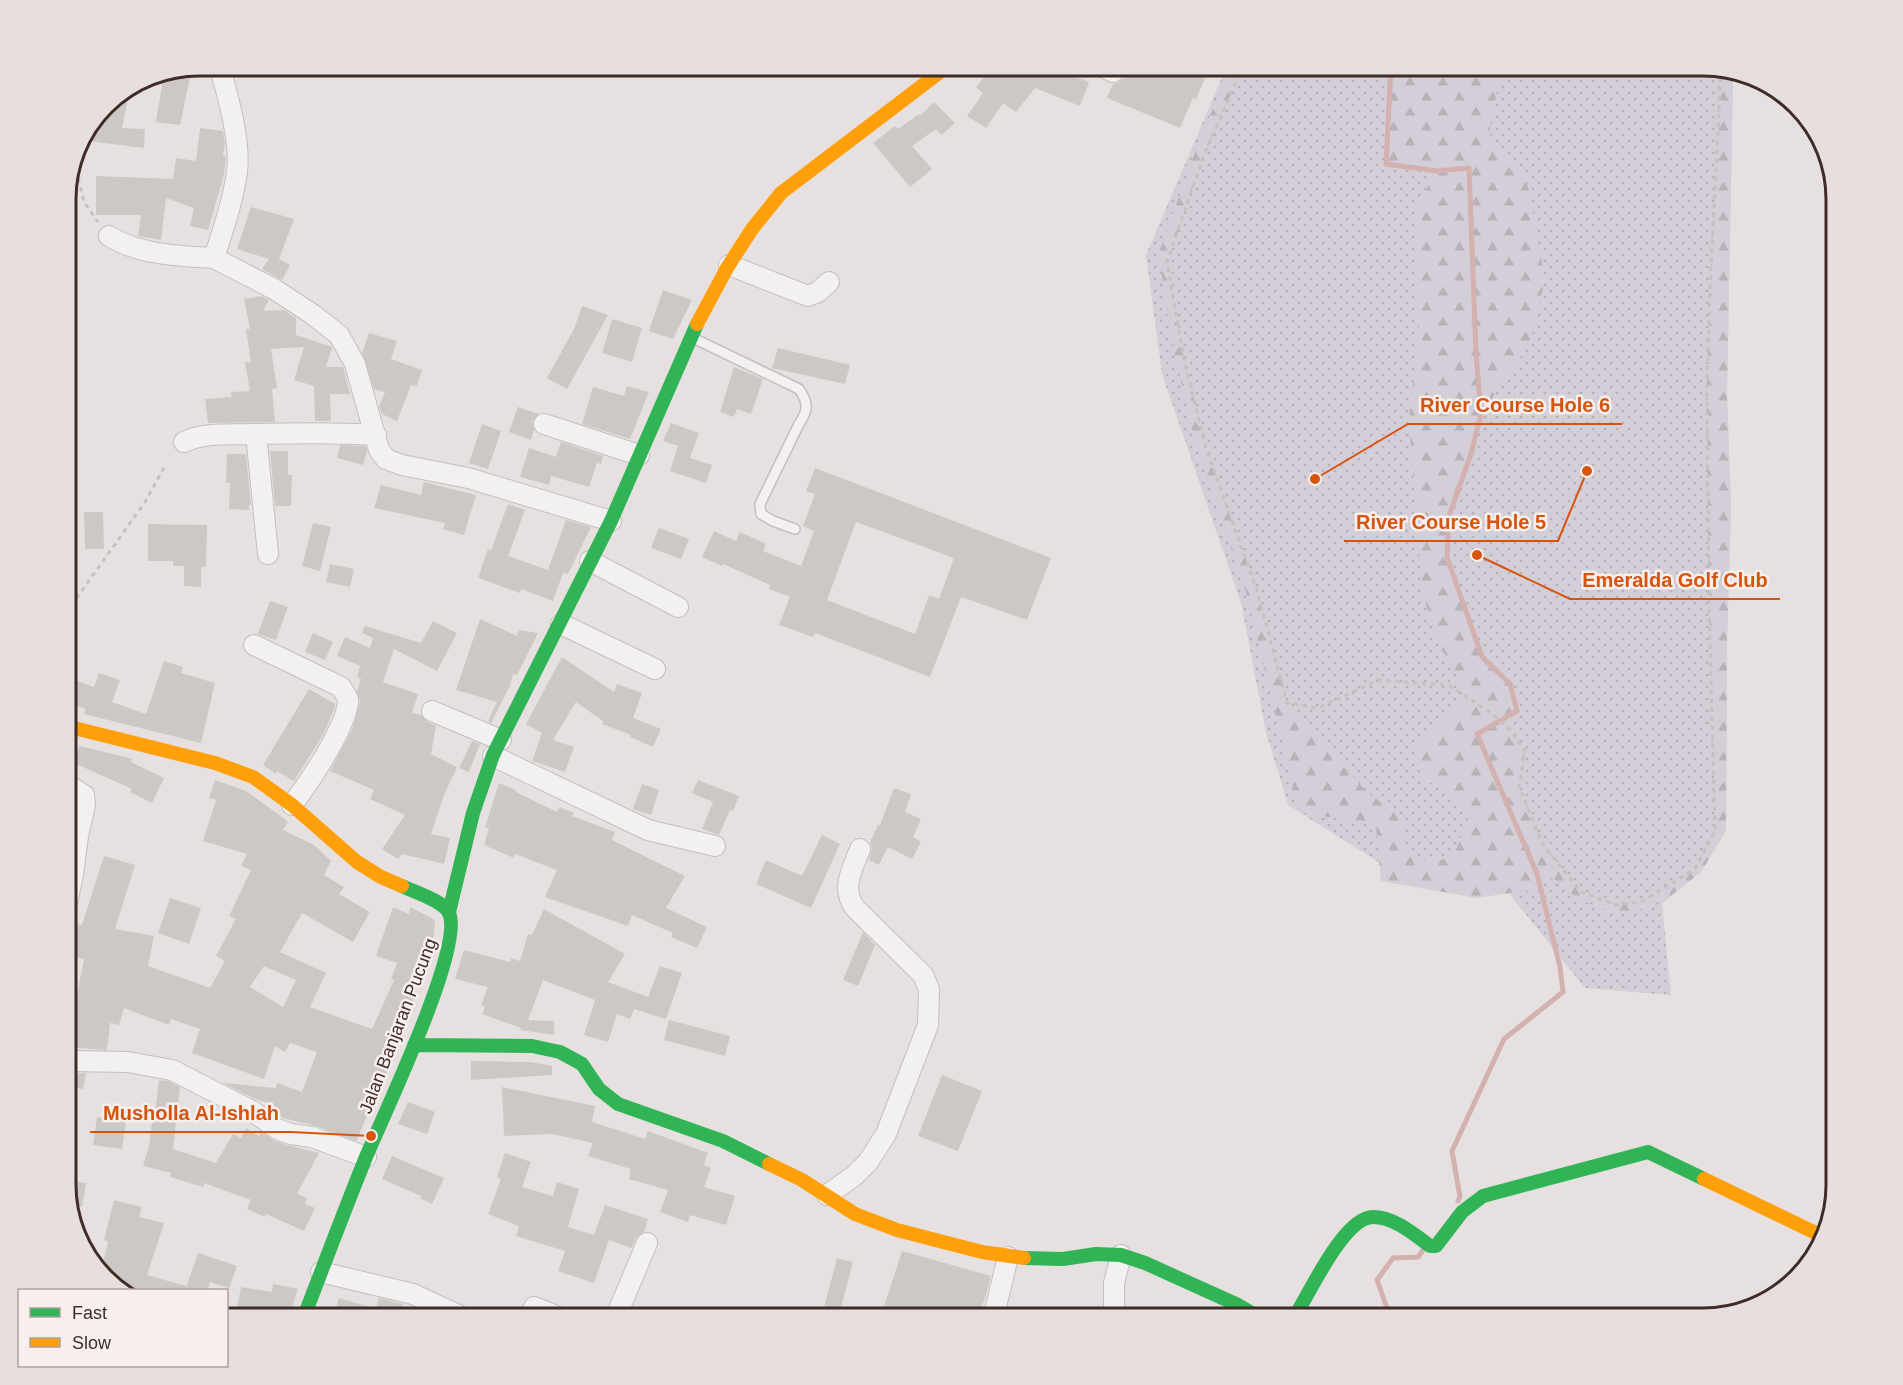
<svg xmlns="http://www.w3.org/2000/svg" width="1903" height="1385" viewBox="0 0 1903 1385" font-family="Arial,sans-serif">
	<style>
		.grass { fill: url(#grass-dots) }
		.forest { fill: url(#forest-firs) }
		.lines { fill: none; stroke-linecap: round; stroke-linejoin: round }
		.stream { stroke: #d2b1ae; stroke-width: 5 }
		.building { fill: #cdc8c6; fill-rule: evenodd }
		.lane-casing { stroke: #c4bfbe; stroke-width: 12 }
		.street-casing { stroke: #c4bfbe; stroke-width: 22 }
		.path { stroke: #c6c1c0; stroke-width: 3; stroke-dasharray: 4.5 4.5; stroke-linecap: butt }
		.lane { stroke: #f2f0f0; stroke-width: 9 }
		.street { stroke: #f2f0f0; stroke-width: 20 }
		.fast { stroke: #30b455; stroke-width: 14 }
		.slow { stroke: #ff9f0a; stroke-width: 14 }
		.labels { text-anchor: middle; stroke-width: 5; stroke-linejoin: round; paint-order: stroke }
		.street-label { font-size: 18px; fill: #3f2c27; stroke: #f6efee }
		.rim { fill: none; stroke: #3f2c27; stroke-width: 3 }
		.leader { fill: none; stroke: #d7540f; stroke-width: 2 }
		.callout-dot { fill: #d7540f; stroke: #f6efee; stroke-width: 2 }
		.callout-label { font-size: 20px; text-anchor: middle; font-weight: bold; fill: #d7540f; stroke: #f6efee; stroke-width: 5; stroke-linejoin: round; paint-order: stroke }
	</style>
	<defs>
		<pattern id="grass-dots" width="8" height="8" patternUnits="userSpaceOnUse" patternTransform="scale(1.5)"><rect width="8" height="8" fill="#d4ced8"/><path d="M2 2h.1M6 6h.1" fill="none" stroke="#b7b1b9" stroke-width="1.8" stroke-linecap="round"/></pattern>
		<pattern id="forest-firs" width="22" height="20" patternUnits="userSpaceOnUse" patternTransform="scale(1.5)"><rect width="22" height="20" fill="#d4ced8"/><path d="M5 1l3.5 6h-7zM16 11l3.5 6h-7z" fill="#b7b1b9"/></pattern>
	</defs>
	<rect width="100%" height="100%" fill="#e6e1e0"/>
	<!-- grass -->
	<path class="grass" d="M1227 66H1704L1733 76 1727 395 1731 508 1727 642 1726 831 1701 872 1662 903 1671 995 1585 988 1491 871 1404 878 1288 805 1266 732 1241 603 1162 374 1146 255Z"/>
	<!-- forest -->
	<path class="forest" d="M1232 66H1243L1204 155 1167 262 1184 359 1206 449 1257 591 1287 703 1368 793 1403 818 1405 848 1421 861 1450 859 1457 848 1468 819 1455 797 1421 777 1415 746 1468 697 1434 634 1422 589 1409 421 1419 331 1416 206 1437 171 1386 164 1391 66H1502L1489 133 1527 181 1545 280 1530 343 1481 414 1471 454 1449 516 1447 557 1482 657 1510 684 1517 711 1511 732 1525 751 1519 786 1542 843 1581 892 1617 905 1643 901 1695 869 1715 830 1709 603 1707 387 1710 288 1721 72 1733 76 1727 395 1731 508 1727 642 1726 831 1701 872 1662 903 1620 915 1578 899 1553 878 1532 890 1476 898 1381 881 1376 825 1299 812 1246 592 1191 426 1169 327 1159 253 1200 138Z"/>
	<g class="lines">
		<!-- stream -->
		<path class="stream" d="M1391 66 1386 164 1437 171 1469 168 1476 354 1481 414 1471 454 1449 516 1447 557 1482 657 1510 684 1517 711 1477 734 1537 874 1560 967 1563 992 1504 1039 1452 1151 1460 1197 1458 1201
			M1391 1319 1377 1280 1393 1258 1418 1257 1423 1250"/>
	</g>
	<!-- building -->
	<path class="building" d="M993 66H1046L1089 82 1080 106 1035 88 1016 112 1003 103 986 128 967 116 983 93 976 87Z
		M1123 66H1178L1205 78 1196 99 1193 98 1180 128 1107 98 1113 84 1119 82 1124 78 1125 71Z
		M192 68 180 125 156 122 164 73Z
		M130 88 122 128 145 129 144 148 80 140 111 99Z
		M934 102 955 123 942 135 936 129 912 146 932 169 910 187 873 143 895 126 898 129 919 114 920 116Z
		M200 128 223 131 225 143 223 156 226 157 224 175 208 230 190 226 194 208 166 198 161 240 138 236 141 215H96V176L173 179 176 158 196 161Z
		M251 207 294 219 279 259 290 265 282 280 262 269 269 259 237 249Z
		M663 290 692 300 673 339 649 331Z
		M262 296 269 300 263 311 284 310 296 318V335L332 347 326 367H343L350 394H330L331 421H315L314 386 294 380 304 347 271 349 277 388 272 389 275 422 208 423 205 399 232 397 231 392 250 391 245 362H251L246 329H250L244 299Z
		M582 306 608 315 567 389 547 378 574 329Z
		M612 319 642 328 632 362 602 353Z
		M369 333 397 341 391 359 422 370 417 386 411 385 397 421 382 414 379 407 385 392 374 389 362 353Z
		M778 348 850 365 845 384 772 368Z
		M734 367 763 379 751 414 737 409 734 417 720 412Z
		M627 386 649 392 630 439 582 424 593 387 624 396Z
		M518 407 539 414 532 421 534 430 531 440 509 432Z
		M671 423 699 433 690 458 712 465 706 483 670 471 678 446 663 441Z
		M482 424 501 431 488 469 469 463Z
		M561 442 603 456 601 464 597 463 589 487 551 476 549 485 520 477 529 448 556 457Z
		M340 445 366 446 367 451 363 465 337 458Z
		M270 451H288V475H292L291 506H275Z
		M227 454H246L251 505H249V510L229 509 230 483H226Z
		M815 468 1051 558 1027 620 961 597 930 677 815 633 813 637 779 625 790 597 769 589 770 585 723 564 722 566 702 557 714 531 736 541 740 532 766 544 763 551 801 566 814 531 803 526 815 494 806 491ZM856 522 954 558 939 599 929 595 915 634 827 600Z
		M424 482 476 495 464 535 443 529 445 523 374 508 381 485 421 495Z
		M508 504 525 510 508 556 548 570 566 520 591 527 568 574 563 573 553 601 521 589 520 593 478 578 488 549 491 550Z
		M84 512H103L104 549H85Z
		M313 523 331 527 320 571 302 566Z
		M148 524 207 525 206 567H201V587L184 586V566H173V561H148Z
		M659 528 689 539 681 559 651 548Z
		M330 564 354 569 350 587 326 582Z
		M270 601 288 607 276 640 258 634Z
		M480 619 517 636 519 630 538 633 517 675 513 674 510 686 491 723 488 721 497 702 456 690Z
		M433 621 457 633 437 671 394 649 383 682 418 694 412 713 421 715 427 722 436 726 431 754 457 767 444 795 431 834 450 838 444 864 402 854 398 859 382 849 405 815 370 799 374 790 330 771 353 728 360 701 357 691 361 679 357 677 360 666 337 656 345 637 370 648 373 638 362 633 365 626 421 643Z
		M313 633 333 642 325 660 305 652Z
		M562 657 614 692 617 684 642 693 633 718 661 729 653 747 630 737 631 735 602 724 603 721 576 702 553 740 574 747 565 772 532 761 542 733 526 724Z
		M164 661 183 667 181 673 215 683 201 743 84 714 86 709 66 702V677L94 687 99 673 120 680 112 702 146 714Z
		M309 689 335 704V707L324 733 294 781 277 771 276 774 263 765Z
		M472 741 480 744 469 772 459 768Z
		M80 746 133 759 131 762 164 778 152 803 130 792 132 789 72 762Z
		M215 780 246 791 282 817 288 822 283 830 314 845 331 861 324 875 344 887 339 894 370 912 353 942 302 913 280 952 326 973 310 1007 372 1029 394 980 391 979 397 963 376 956 393 907 409 914 410 907 435 920 433 942 415 991 417 992 387 1071 356 1141 316 1126 283 1118 269 1108 271 1104 255 1099 223 1083 276 1088 277 1083 302 1092 317 1052 290 1043 285 1052 275 1046 264 1079 192 1053 200 1029 171 1019 169 1025 124 1008 119 1025 110 1023 107 1050 66 1047V1019L72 1020 84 959 66 955V936L69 923 82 925 104 856 135 865 115 929 154 936 148 966 210 988 225 961 216 956 236 919 229 916 251 870 241 866 247 854 203 841 216 800 209 798ZM264 966 296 980 283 1007 250 987Z
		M698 780 739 796 733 811 730 810 719 835 702 829 713 802 692 793Z
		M499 783 516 790V792L557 812 559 807 574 813 572 816 615 832 612 840 685 876 666 908 707 927 697 948 671 937 673 933 632 915 628 926 545 897 557 870 515 854 514 858 484 845 489 828 485 827Z
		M642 784 659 790 651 815 633 809Z
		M894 788 911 794 905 812 921 819 913 837 921 842 912 859 888 847 879 865 869 860 872 848 870 842 878 825H880Z
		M822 835 840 844 811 908 756 884 766 860 802 876Z
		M170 898 201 908 189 944 158 933Z
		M544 909 625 954 608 982 648 997 660 966 682 973 666 1019 634 1009 630 1019 617 1014 608 1042 584 1035 595 1000 543 980 528 1020 554 1021V1035L521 1030V1028L482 1014 485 1007 481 1005 488 987 455 979 464 950 510 962 511 958 520 961 528 934 532 935Z
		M863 932 875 945 858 986 843 980Z
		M669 1020 730 1036 725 1056 664 1040Z
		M471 1061 530 1062 552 1066V1075L471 1080Z
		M68 1073H86L83 1089 66 1086Z
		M942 1075 982 1091 958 1151 918 1136Z
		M159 1080 168 1081 180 1087 173 1149 216 1163 233 1134 241 1138 246 1128 259 1136 261 1132 273 1140 287 1145 319 1153 297 1194 307 1198 305 1204 315 1208 304 1231 266 1214 265 1217 247 1209 251 1200 204 1183 203 1187 170 1177 171 1173 143 1166 149 1146 152 1122H154Z
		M502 1087 595 1106 592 1122 645 1139 648 1131 708 1153 704 1165 711 1168 704 1187 735 1196 726 1225 690 1215 688 1222 660 1212 668 1190 629 1179 631 1169 588 1156 593 1143 552 1134 504 1136Z
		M408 1102 435 1112 427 1134 398 1124Z
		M97 1117 126 1121 122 1149 93 1145Z
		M505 1153 531 1162 522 1187 553 1196 557 1182 579 1189 568 1227 594 1235 605 1205 648 1219 644 1232 636 1238 632 1248 609 1240 594 1283 558 1271 565 1251 516 1236 519 1226 488 1214 501 1179 497 1177Z
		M392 1156 444 1178 432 1204 420 1198 421 1196 382 1179Z
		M71 1181 86 1183 82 1207 69 1205 68 1200Z
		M114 1200 142 1207 139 1217 164 1223 147 1275 186 1286V1288L198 1253 237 1266 229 1288 210 1282 208 1290H118L101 1271 108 1242 104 1240Z
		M902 1251 991 1276 986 1295 977 1319H880Z
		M837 1258 853 1262 838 1319H821Z
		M273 1284 298 1289 288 1319H235L241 1287 272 1292Z
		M339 1298 376 1309 379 1298 403 1304 402 1306 434 1317V1319H333Z"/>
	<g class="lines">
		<!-- lane casing -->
		<g class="lane-casing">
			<path id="lane" d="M693 338 799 389C809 403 808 411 799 424L760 504 761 514 773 521 795 529"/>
		</g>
		<!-- street casing -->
		<g class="street-casing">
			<path id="street" d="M1100 66 1113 72
				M109 236C139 255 180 256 214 258 223 230 233 201 237 172 241 141 228 95 219 66
				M214 258 274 289 312 314 339 335 355 364 379 450 386 459 402 465 468 478 611 521
				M729 265 808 296 818 292 829 282
				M544 424 639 455
				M256 434 268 554
				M184 442C204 432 231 435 254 434 295 433 335 432 376 435
				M590 561 678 607
				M561 624 655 669
				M254 645 341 687 348 699C349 724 308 784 292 805
				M432 711 501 740
				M493 756 648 830 715 846
				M66 908 73 875 78 836 85 805 84 795 66 784
				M66 1061 128 1062 172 1070 254 1112 277 1129 291 1134 312 1137 366 1157
				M827 1195 854 1176 868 1162 886 1134 928 1025 929 989 923 975 856 909C840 890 852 870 860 849
				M321 1272 413 1294 467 1319
				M534 1307 564 1319
				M615 1319 647 1243
				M993 1319 1008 1257
				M1114 1319V1283L1121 1255"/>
		</g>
		<!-- path -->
		<path class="path" d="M1243 66 1204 155 1167 262 1184 359 1206 448 1257 591 1287 703 1318 708 1378 680 1448 685 1493 714 1511 731 1525 751 1519 786 1542 843 1581 892 1617 905 1643 901 1695 869 1715 830 1709 603 1707 387 1710 288 1721 72
			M74 161 84 202 98 222
			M66 613 145 502 165 466"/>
		<!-- lane -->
		<use href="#lane" class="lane"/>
		<!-- street -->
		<use href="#street" class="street"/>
		<!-- fast -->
		<path class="fast" d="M449 912 473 813 493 755 611 521 697 324
			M414 1045 532 1046 560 1052 582 1064 599 1089 618 1104 723 1141 769 1164
			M1024 1258 1063 1259 1096 1254 1121 1255 1145 1263 1238 1305 1262 1319
			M303 1319C324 1265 344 1211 366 1157 382 1118 465 946 449 913 444 901 414 892 402 886
			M1289 1319 1298 1311C1312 1288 1345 1217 1373 1217 1394 1217 1414 1234 1430 1246H1436L1462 1212 1483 1196 1648 1152 1704 1179"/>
		<!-- slow -->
		<path class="slow" d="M697 324 727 268 752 229 781 193 948 66
			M66 726 215 763 253 777 292 805 357 862 381 877 402 886
			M769 1164 802 1180 855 1214 897 1230 982 1252 1024 1258
			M1704 1179 1820 1235"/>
	</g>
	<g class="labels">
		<!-- street labels -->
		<g class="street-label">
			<text transform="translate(398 1026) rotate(-69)" y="6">Jalan Banjaran Pucung</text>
		</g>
	</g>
	<!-- crop -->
	<path d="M0 0H1903V1385H0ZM199 76H1703A123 123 0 0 1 1826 199V1185A123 123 0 0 1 1703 1308H199A123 123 0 0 1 76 1185V199A123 123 0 0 1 199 76Z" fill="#e7dfde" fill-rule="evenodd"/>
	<path class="rim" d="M199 76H1703A123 123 0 0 1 1826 199V1185A123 123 0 0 1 1703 1308H199A123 123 0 0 1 76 1185V199A123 123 0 0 1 199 76Z"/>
	<!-- callouts -->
	<path class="leader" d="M1315 479L1408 424H1622M1587 471L1558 541H1344M1477 555L1570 599H1780M371 1136L291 1132H90"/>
	<g class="callout-dot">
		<circle cx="1315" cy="479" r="6"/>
		<circle cx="1587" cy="471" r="6"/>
		<circle cx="1477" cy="555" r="6"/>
		<circle cx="371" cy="1136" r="6"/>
	</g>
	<g class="callout-label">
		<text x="1515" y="412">River Course Hole 6</text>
		<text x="1451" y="529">River Course Hole 5</text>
		<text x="1675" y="587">Emeralda Golf Club</text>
		<text x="191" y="1120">Musholla Al-Ishlah</text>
	</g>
	<!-- legend -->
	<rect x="18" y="1289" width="210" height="78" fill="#f6efee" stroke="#ada19e" stroke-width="1.5"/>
	<rect x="30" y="1308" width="30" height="9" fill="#30b455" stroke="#ada19e" stroke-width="1.5"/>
	<text x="72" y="1319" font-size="18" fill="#3f2c27">Fast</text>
	<rect x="30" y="1338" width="30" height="9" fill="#ff9f0a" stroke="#ada19e" stroke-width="1.5"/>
	<text x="72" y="1349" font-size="18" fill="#3f2c27">Slow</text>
</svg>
